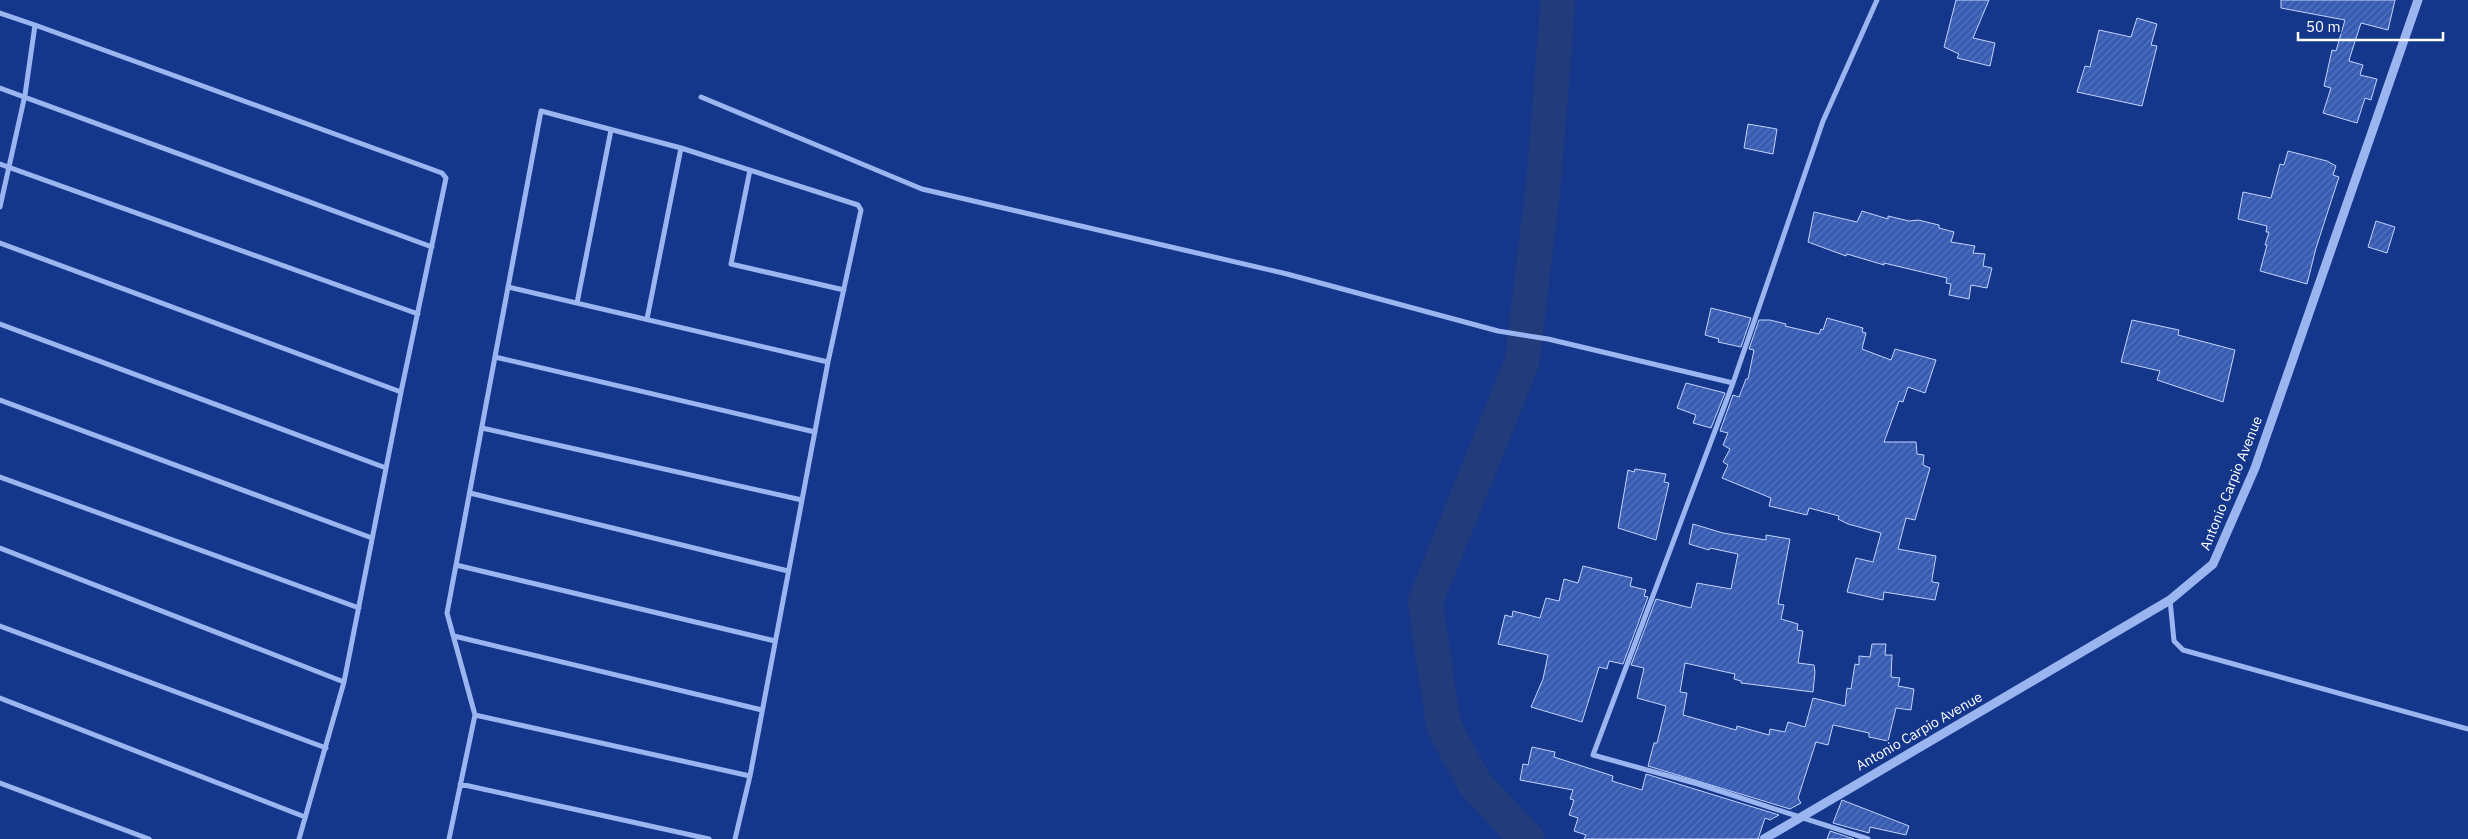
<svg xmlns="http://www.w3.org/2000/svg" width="2468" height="839" viewBox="0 0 2468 839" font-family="'IBM Plex Sans',sans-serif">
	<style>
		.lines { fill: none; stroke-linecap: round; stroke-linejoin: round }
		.river { stroke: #223c7b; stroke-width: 35 }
		.building { fill: url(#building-hatch); stroke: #c2d3fc }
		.minor { stroke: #9bb5f0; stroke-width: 5 }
		.tertiary { stroke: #9bb5f0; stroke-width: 9 }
		.labels { text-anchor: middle; stroke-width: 4.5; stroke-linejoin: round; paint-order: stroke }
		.street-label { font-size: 14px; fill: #fff; stroke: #14368b }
	</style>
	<defs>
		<pattern id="building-hatch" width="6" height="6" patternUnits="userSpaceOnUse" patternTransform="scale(1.25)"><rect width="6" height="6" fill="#375cb2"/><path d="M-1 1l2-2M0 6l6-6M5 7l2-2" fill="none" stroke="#5574be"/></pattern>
	</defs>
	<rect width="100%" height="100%" fill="#14368b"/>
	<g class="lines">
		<!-- river -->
		<path class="river" d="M1527 839 1475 784 1444 727 1425 602 1522 362 1544 179 1558 0"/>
	</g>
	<!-- building -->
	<path class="building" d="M1956 0H1989L1973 38 1995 43 1990 66 1957 58 1959 54 1944 47Z
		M2281 0H2395L2388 30 2361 23 2350 57 2349 61 2363 65 2360 75 2377 79 2371 100 2365 98 2357 123 2323 113 2331 88 2324 86 2332 50 2336 51 2345 20 2281 8Z
		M2137 18 2157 24 2151 45 2157 46 2142 106 2077 92 2085 66 2090 67 2099 30 2131 37Z
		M1748 124 1777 129 1773 154 1744 148Z
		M2288 151 2327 161 2336 166 2333 175 2339 177 2316 248 2307 284 2260 271 2267 245H2265L2269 232H2266L2267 226 2238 219 2243 192 2271 198 2280 164 2284 165Z
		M1862 211 1888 219V216L1909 221 1918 220 1939 225V228L1954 232 1951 242 1975 246 1973 253 1985 254 1983 266 1992 268 1987 288 1971 285 1969 299 1949 295 1951 284 1946 283 1947 278 1884 263V265L1847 254 1846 256 1808 242 1814 212 1857 222Z
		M2376 221 2395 227 2387 253 2368 247Z
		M1711 308 1751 318 1741 347 1718 342 1719 339 1705 335Z
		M1827 318 1863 328 1862 332 1866 333 1862 349 1891 360 1895 349 1936 360 1925 393 1908 387 1903 402 1899 401 1884 442H1916L1917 454 1924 455 1923 465 1930 468 1915 520 1906 518 1898 549 1936 556 1932 579V582L1939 583 1935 600 1884 592 1883 600 1847 592 1856 558 1873 562 1881 533 1848 524 1838 519 1839 516 1809 508 1807 515 1769 506 1771 498 1722 478 1728 465 1723 462 1730 449 1723 445 1728 433 1720 431 1733 395 1739 397 1746 379H1748L1754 350 1749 349 1759 320H1770L1786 324 1785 326 1819 334 1821 329 1823 330Z
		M2132 320 2179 330 2178 335 2235 350 2223 402 2157 380 2160 371 2121 362Z
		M1686 383 1725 393 1711 428 1693 423 1696 415 1677 408Z
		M1635 469 1666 474 1664 482 1669 483 1656 540 1618 528 1628 470 1634 472Z
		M1693 524 1723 533 1766 540V535L1790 539 1778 604 1784 605 1781 619 1798 624 1797 630 1803 631 1798 663 1814 665 1815 672 1813 692 1741 683V681L1734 679 1735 674 1685 663 1680 692 1687 693 1683 715 1736 730 1737 726 1769 735 1770 729 1785 732 1788 722 1805 727 1813 698 1845 706 1847 688 1851 689 1855 664 1859 665V656L1870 657 1872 644H1886L1885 655H1892L1891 677 1900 678 1898 686 1914 689 1911 710 1896 708 1888 741 1869 737V733L1833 725 1828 745 1816 742 1798 798 1801 803 1790 809 1648 766 1654 743H1657L1666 706 1637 698 1644 668 1631 665 1656 599 1691 608 1697 583 1731 589 1738 554 1710 548 1709 550 1689 544Z
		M1583 566 1632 578 1630 586 1646 590 1644 596 1648 597 1623 664 1609 661 1607 669 1599 667 1582 722 1531 707 1543 679 1548 655 1498 644 1505 615 1512 617 1513 611 1540 618 1546 598 1559 601 1564 579 1578 583Z
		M1532 747 1555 752 1554 757 1613 776 1612 781 1642 790 1646 774 1779 815 1770 820 1765 818 1758 839H1584L1586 835 1574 831 1578 818 1569 815 1574 800 1570 799 1573 790 1520 780 1523 764 1528 765Z
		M1842 800 1909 826 1906 835 1870 827 1869 833 1833 823Z
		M1830 831 1854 839H1827Z"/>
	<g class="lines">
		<!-- minor -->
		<path class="minor" d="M0 13 35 25
			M0 88 432 247
			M701 97 922 189 1287 274 1498 331 1548 339 1733 383
			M0 164 418 314
			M750 170 731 264 844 290
			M0 207 25 95 35 25 442 173 446 178 401 392 344 682 299 839
			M0 243 401 392
			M508 287 828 362
			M577 303 611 130
			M647 319 681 148
			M0 324 386 468
			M495 357 815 432
			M0 400 372 538
			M482 428 802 500
			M0 477 359 608
			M470 493 788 571
			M0 548 344 682
			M456 565 775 641
			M2170 600 2174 641 2183 650 2468 729
			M0 626 326 748
			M454 636 762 710
			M0 698 305 817
			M475 715 750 776
			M0 783 149 839
			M460 784 709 839
			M449 839 475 715 447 613 541 111 681 148 858 205 861 210 828 362 750 776 735 839
			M1868 839 1698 784 1593 755 1733 383 1823 121 1877 0"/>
		<!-- tertiary -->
		<path class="tertiary" d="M1764 839 2170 600 2213 564 2255 468 2418 0"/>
	</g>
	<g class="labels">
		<!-- street labels -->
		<g class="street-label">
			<text transform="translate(2231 483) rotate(-68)" y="5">Antonio Carpio Avenue</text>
			<text transform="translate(1919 731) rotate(-30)" y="5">Antonio Carpio Avenue</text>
		</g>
	</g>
	<!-- scale -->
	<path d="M2298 32v8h145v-8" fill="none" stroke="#ffffff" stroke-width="2.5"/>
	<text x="2306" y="32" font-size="15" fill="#ffffff" stroke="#14368b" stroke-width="4" paint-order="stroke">50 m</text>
</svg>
